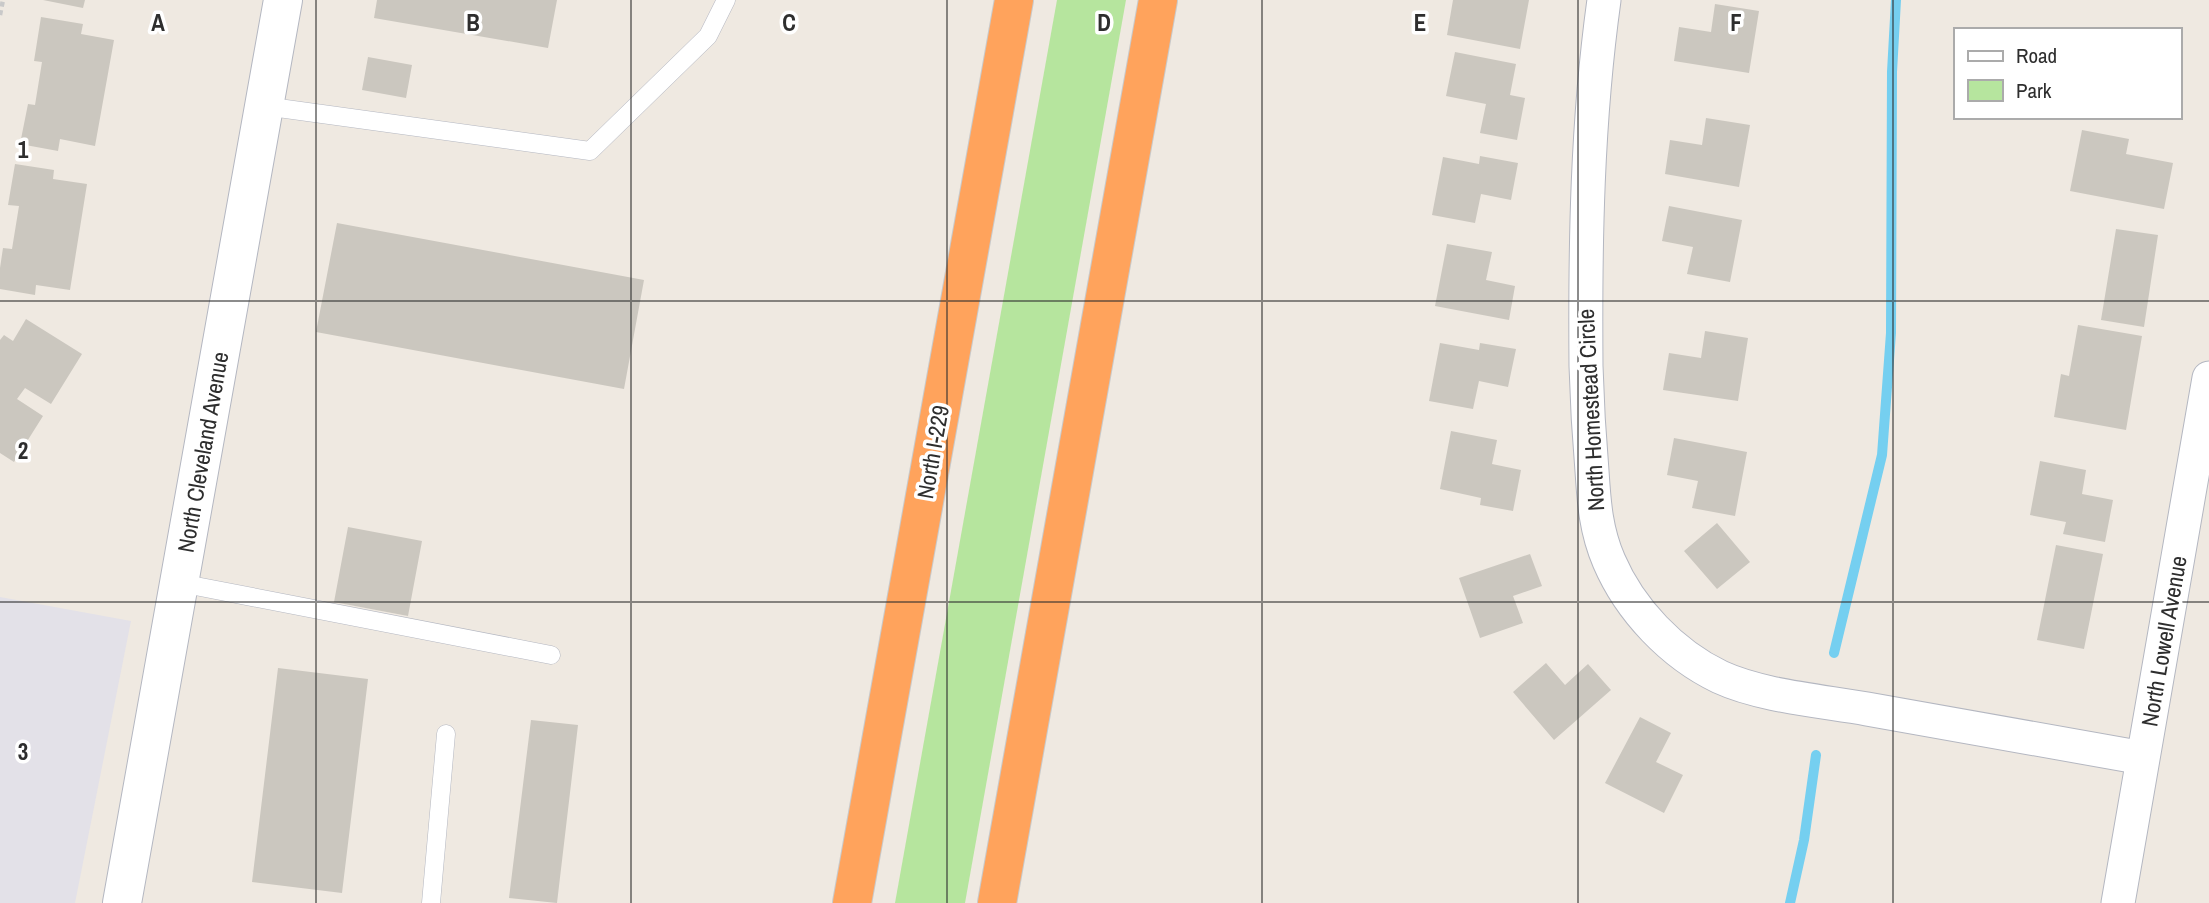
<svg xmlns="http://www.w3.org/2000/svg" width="2209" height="903" viewBox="0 0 2209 903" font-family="'Archivo Narrow',sans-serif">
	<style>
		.industrial { fill: #e3e1e8 }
		.green { fill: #b6e59e }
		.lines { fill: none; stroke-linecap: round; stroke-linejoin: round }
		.stream { stroke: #75cff0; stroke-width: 10 }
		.building { fill: #cbc7bf }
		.service-casing { stroke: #b4b7c1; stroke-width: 19 }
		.minor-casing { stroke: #b4b7c1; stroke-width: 35 }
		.tertiary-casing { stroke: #b4b7c1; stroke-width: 40 }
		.motorway-casing { stroke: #c9c9c9; stroke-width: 40 }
		.path { stroke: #c9c9c9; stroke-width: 4.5; stroke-dasharray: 5 3.5; stroke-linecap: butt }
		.service { stroke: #fff; stroke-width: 18 }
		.minor { stroke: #fff; stroke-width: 33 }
		.tertiary { stroke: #fff; stroke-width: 38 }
		.motorway { stroke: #ffa35c; stroke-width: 38 }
		.grid { fill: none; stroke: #2e2e2e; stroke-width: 2; stroke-opacity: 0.55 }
		.labels { text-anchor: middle; stroke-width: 7; stroke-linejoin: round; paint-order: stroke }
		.street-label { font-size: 23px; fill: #2e2e2e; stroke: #fff }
		.grid-label { font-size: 23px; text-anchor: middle; font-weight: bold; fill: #2e2e2e; stroke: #fff; stroke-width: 7; stroke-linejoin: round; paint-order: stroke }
	</style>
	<rect width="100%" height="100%" fill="#efe9e1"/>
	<!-- industrial -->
	<path class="industrial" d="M0 597 131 621 75 903H0Z"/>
	<!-- green -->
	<path class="green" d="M1057 0H1126L965 903H895Z"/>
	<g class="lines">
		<!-- stream -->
		<path class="stream" d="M1834 653 1882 455 1891 333 1892 72 1896 0
			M1790 903 1804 840 1816 755"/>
	</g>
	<!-- building -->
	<path class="building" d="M43 0H85L83 8Z
		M377 0H557L548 48 374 18Z
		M1453 0H1529L1520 49 1447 35Z
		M1715 4 1759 11 1749 73 1674 61 1679 27 1711 32Z
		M41 17 83 24 81 34 114 40 95 146 60 139 58 151 20 144 28 104 35 105 42 62 34 61Z
		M1455 52 1516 64 1510 95 1525 98 1517 140 1480 133 1486 104 1446 96Z
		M368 57 412 65 406 98 362 90Z
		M1706 118 1750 125 1739 187 1665 174 1670 140 1702 145Z
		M2082 130 2129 139 2126 154 2173 163 2164 209 2070 191Z
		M1480 156 1518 163 1511 200 1481 194 1475 223 1432 215 1443 157 1479 164Z
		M15 164 54 170 53 179 87 184 70 290 36 285 35 295 0 289V268L3 248 12 249 19 206 8 205Z
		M1669 206 1742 220 1730 282 1687 274 1693 247 1662 241Z
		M337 223 644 280 624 389 316 332Z
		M2116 229 2158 235 2144 327 2101 320Z
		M1447 244 1492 252 1486 280 1515 286 1509 320 1435 306Z
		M26 319 82 354 51 404 25 388 17 399 43 416 14 462 0 453V340L4 335 13 341Z
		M2078 325 2142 336 2126 430 2054 417 2061 374 2069 376Z
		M1705 331 1748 338 1738 401 1663 390 1669 353 1701 358Z
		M1440 343 1479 350 1480 343 1516 349 1508 387 1479 381 1473 409 1429 401Z
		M1451 431 1497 440 1492 464 1521 470 1513 511 1480 505 1481 498 1440 489Z
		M1674 438 1747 452 1735 516 1692 508 1698 481 1667 475Z
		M2040 461 2086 470 2082 494 2113 500 2105 542 2063 534 2066 522 2030 515Z
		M1717 523 1750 562 1717 589 1684 551Z
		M348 527 422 541 408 616 334 602Z
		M2056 545 2103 554 2084 649 2037 640Z
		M1530 554 1542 586 1513 596 1523 623 1480 638 1459 578Z
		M1546 663 1565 685 1588 664 1611 690 1554 740 1513 692Z
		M278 668 368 679 342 893 252 882Z
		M1640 717 1671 733 1656 762 1683 775 1664 813 1605 783Z
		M531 720 578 725 557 903 509 898Z"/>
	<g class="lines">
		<!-- service casing -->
		<g class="service-casing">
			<path id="service" d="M264 106 590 151 708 36 726 0
				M180 583 551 655
				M431 903 446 734"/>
		</g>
		<!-- minor casing -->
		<g class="minor-casing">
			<path id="minor" d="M1604 0C1587 122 1585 243 1586 366 1587 401 1589 436 1592 471 1594 503 1596 531 1609 561 1630 610 1672 654 1720 677 1761 696 1822 701 1867 709 1959 725 2051 741 2143 758
				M2118 903 2209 378"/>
		</g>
		<!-- tertiary casing -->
		<g class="tertiary-casing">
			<path id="tertiary" d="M122 903 283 0"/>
		</g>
		<!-- motorway casing -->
		<g class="motorway-casing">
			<path id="motorway" d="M852 903 1014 0
				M997 903 1158 0"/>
		</g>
		<!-- path -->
		<path class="path" d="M0 15 3 0"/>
		<!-- service -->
		<use href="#service" class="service"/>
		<!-- minor -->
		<use href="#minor" class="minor"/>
		<!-- tertiary -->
		<use href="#tertiary" class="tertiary"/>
		<!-- motorway -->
		<use href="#motorway" class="motorway"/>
	</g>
	<!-- grid -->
	<path class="grid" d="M316 0V903M631 0V903M947 0V903M1262 0V903M1578 0V903M1893 0V903M0 301H2209M0 602H2209"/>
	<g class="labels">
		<!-- street labels -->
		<g class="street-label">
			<text transform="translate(1591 410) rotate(-93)" y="8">North Homestead Circle</text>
			<text transform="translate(203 452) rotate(-80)" y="8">North Cleveland Avenue</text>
			<text transform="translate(933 452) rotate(-80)" y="8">North I-229</text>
			<text transform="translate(2164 641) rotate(-80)" y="8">North Lowell Avenue</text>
		</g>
	</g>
	<g class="grid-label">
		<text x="158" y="31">A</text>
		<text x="473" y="31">B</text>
		<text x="789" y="31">C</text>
		<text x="1104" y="31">D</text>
		<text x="1420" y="31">E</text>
		<text x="1736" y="31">F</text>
		<text x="23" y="158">1</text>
		<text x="23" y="459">2</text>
		<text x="23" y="760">3</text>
	</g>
	<!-- legend -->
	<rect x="1954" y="28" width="228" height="91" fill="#ffffff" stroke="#ababab" stroke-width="2"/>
	<rect x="1968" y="51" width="35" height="10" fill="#ffffff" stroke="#ababab" stroke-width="2"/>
	<text x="2016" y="63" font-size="21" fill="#2e2e2e">Road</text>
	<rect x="1968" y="80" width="35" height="21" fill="#b6e59e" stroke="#ababab" stroke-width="2"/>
	<text x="2016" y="98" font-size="21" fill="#2e2e2e">Park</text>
</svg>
